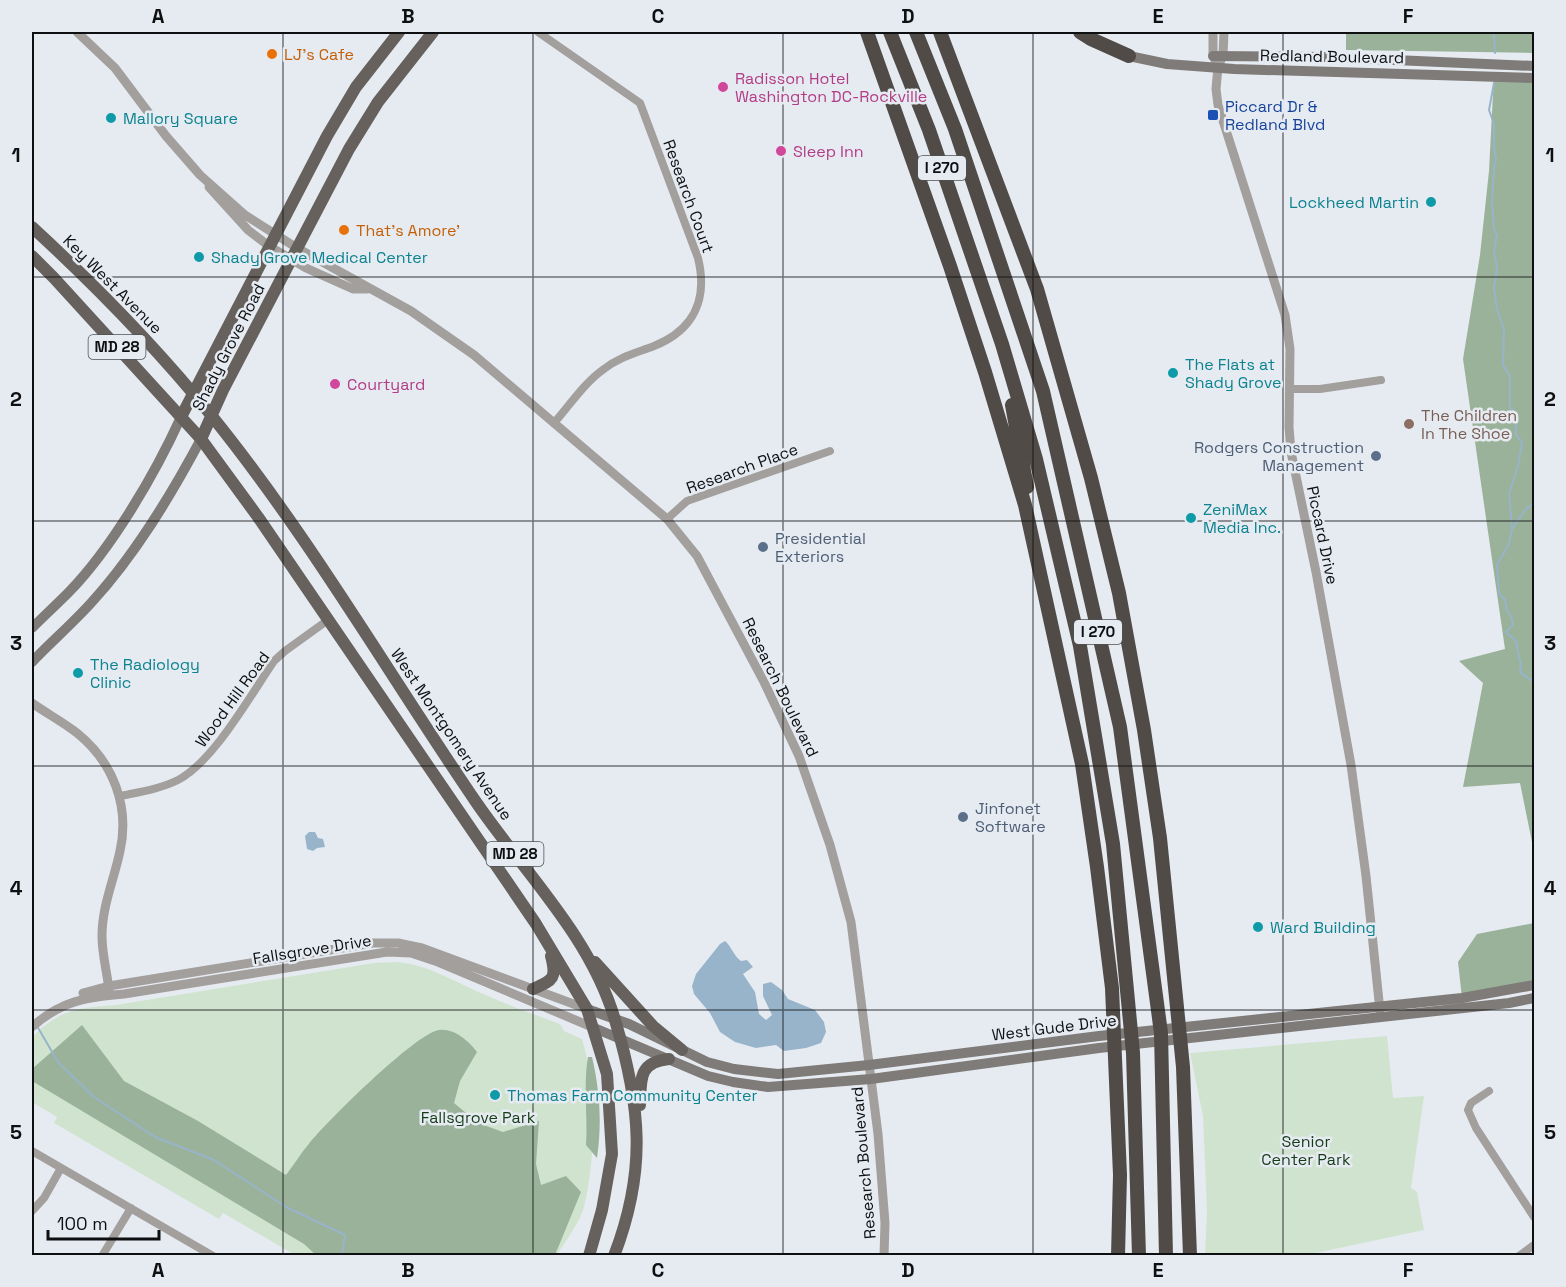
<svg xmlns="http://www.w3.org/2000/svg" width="1566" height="1287" viewBox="0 0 1566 1287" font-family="'Space Grotesk',sans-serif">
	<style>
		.green { fill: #d0e3cf }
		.forest { fill: #9ab299 }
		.water { fill: #98b4ca }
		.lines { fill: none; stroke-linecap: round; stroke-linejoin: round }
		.stream { stroke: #98b4ca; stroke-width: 2 }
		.minor { stroke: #a29f9d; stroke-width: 8 }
		.tertiary { stroke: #a29f9d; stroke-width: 9 }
		.secondary { stroke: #7f7b78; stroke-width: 10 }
		.primary { stroke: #66615d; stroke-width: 12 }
		.motorway { stroke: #514b47; stroke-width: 14 }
		.grid { fill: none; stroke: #0d0f11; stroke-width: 1.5; stroke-opacity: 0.55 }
		.food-dot { fill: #e8710a; stroke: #e6ebf2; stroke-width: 2 }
		.hotel-dot { fill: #d1479c; stroke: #e6ebf2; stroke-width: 2 }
		.transit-dot { fill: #1a4fb4; stroke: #e6ebf2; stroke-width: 2 }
		.culture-dot { fill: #0f9aa8; stroke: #e6ebf2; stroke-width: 2 }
		.education-dot { fill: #8d6e63; stroke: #e6ebf2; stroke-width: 2 }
		.service-dot { fill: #5c6f8a; stroke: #e6ebf2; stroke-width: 2 }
		.labels { text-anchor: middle; stroke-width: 5; stroke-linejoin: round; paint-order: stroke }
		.shield { fill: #e6ebf2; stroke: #4e5154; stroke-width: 1.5 }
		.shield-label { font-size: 15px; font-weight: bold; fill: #0d0f11 }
		.food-label { font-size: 16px; fill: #c56008; stroke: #e6ebf2; text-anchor: start }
		.street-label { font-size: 16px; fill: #0d0f11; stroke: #e6ebf2 }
		.hotel-label { font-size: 16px; fill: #b23c85; stroke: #e6ebf2; text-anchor: start }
		.transit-label { font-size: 16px; fill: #164399; stroke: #e6ebf2; text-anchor: start }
		.culture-label { font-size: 16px; fill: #0d838f; stroke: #e6ebf2; text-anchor: start }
		.education-label { font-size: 16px; fill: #785e54; stroke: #e6ebf2; text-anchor: start }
		.service-label { font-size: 16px; fill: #4e5e75; stroke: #e6ebf2; text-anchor: start }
		.park-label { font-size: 16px; fill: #163c17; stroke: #e6ebf2 }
		.neatline { fill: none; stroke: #0d0f11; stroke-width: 2 }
		.grid-label { font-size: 20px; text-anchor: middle; font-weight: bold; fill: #0d0f11 }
	</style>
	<rect width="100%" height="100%" fill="#e6ebf2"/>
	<!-- green -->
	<path class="green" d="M398 962C429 965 453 981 481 993 507 1005 534 1014 560 1024L564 1031 582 1039C597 1086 596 1159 584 1207 580 1222 565 1242 557 1255H295L223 1213 219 1219 54 1123 57 1117 32 1102V1037C60 1009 78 1008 116 1005L374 963Z
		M1387 1036 1393 1098 1424 1096 1411 1188 1417 1192 1424 1230 1306 1255H1205L1207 1211 1203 1116 1190 1053Z"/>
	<!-- forest -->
	<path class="forest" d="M1346 32H1534V53L1346 50Z
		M1494 75 1534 77V852L1520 783 1463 787 1483 683 1459 661 1505 649 1463 359 1480 255 1489 171Z
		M1534 923V985L1462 998 1458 962 1477 934Z
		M82 1025 124 1081 198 1121 286 1175C294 1165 300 1154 308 1145 325 1123 416 1033 439 1030 454 1028 469 1041 477 1052L460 1081 454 1103 478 1123 503 1132 539 1121 536 1164 541 1185 566 1176 581 1192 555 1255H316L304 1244 32 1081V1069Z
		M588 1057H592C600 1091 602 1123 597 1158L586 1145C588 1116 583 1086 588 1057Z"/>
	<!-- water -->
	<path class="water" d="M309 832H315L318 838 323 839 325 847 317 848 313 851 307 849 305 836Z
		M725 941C732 947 733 955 741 961L747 960 753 967 743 974 755 992 759 1014 766 1020 772 1015 763 996V984L771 982 782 990 788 999 815 1010 824 1022 826 1032 821 1043 806 1048 784 1051 776 1045 756 1048 735 1042 720 1032 710 1013 694 994 692 986 696 974 720 944Z"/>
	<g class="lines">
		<!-- stream -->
		<path class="stream" d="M1494 32 1495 53
			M1494 83 1489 110 1494 124V146L1496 159 1494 167 1492 202 1494 229 1497 236 1494 250 1497 268 1494 288 1497 309 1504 330 1503 365 1510 377V407L1516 414V435L1522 442 1518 466 1509 494 1512 529 1509 544 1497 565 1499 593 1505 600 1507 611 1511 616 1513 625 1506 632 1517 642C1515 653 1524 661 1520 671 1523 677 1530 677 1533 682 1535 686 1533 691 1534 695
			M1512 529 1525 510 1534 503
			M37 1026 58 1062 94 1097 155 1137 214 1160 286 1207 345 1235 342 1256"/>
		<!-- minor -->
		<path class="minor" d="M538 32 640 103 698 258C708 299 694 330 654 346 636 353 619 357 604 369 584 383 570 405 554 423
			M1290 389H1320L1381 380
			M667 519 687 501 830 451
			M120 796C139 792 160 789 178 780 214 761 250 696 274 661L285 651 328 620
			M1489 1091 1471 1103 1468 1110 1476 1128 1534 1217
			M32 1151 213 1256
			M32 1211 44 1198 61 1168
			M102 1256 131 1208
			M1519 1256 1534 1245"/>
		<!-- tertiary -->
		<path class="tertiary" d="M77 32 115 68 166 136 200 175 245 215 297 248 411 311 474 355 667 519 697 556 764 682 799 756 830 845 851 922 878 1134 885 1223 884 1256
			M1213 32V56L1216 62
			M1224 32 1223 55 1218 67 1216 89 1218 105 1285 315 1290 349 1289 427 1291 452 1316 572 1351 765 1366 876 1380 1011
			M209 187 248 230 269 246 306 268 353 289H367
			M32 703C46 713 63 722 77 733 113 762 130 806 120 851 114 880 102 906 102 936 102 954 107 972 109 990
			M83 993 109 986 373 943H398L422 948 587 1009
			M32 1027C61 1001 86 997 124 994L387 952 411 953 438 962 592 1027"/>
		<!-- secondary -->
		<path class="secondary" d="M1129 56 1167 64 1234 69 1534 78
			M1213 56 1326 57 1534 66
			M32 628C44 616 56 605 68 593 112 548 155 474 181 417
			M32 662C51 642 72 624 91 603 135 555 170 497 201 439
			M587 1009 629 1024 707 1062 734 1069 778 1074 869 1065 1099 1036 1462 998 1534 985
			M592 1027 708 1076 733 1082 768 1087 871 1079 1099 1048 1509 1003 1534 998"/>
		<!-- primary -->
		<path class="primary" d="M32 227C95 285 156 347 211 415 309 536 388 673 476 802 524 872 591 937 615 1020 641 1107 647 1170 614 1256
			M32 256 54 278 201 439 258 517 536 924 587 1009 607 1074 612 1154 602 1210 589 1256
			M181 417 327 136 356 87 399 32
			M201 439 223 390 349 149 378 102 433 32
			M595 962 653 1026 682 1050
			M533 989C553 980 557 979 551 956
			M640 1105C641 1080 638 1062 669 1059"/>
		<!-- motorway -->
		<path class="motorway" d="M867 32 950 266 985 372 1025 505 1082 764 1097 867 1112 988 1120 1175 1118 1256
			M890 32 929 130 1002 344 1036 459 1080 646 1113 844 1133 1053 1139 1256
			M916 32 955 129 1043 391 1120 727 1161 1033 1166 1256
			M940 32 1037 289 1091 478 1119 593 1144 730 1160 838 1183 1067 1190 1256
			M1080 32 1091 39 1129 56
			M1012 405 1027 487"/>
	</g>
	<!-- grid -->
	<path class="grid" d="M283 32V1256M533 32V1256M783 32V1256M1033 32V1256M1283 32V1256M32 277H1534M32 521H1534M32 766H1534M32 1010H1534"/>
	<!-- markers -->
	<g class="food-dot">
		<circle cx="272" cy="54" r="6"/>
		<circle cx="344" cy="230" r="6"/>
	</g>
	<g class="hotel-dot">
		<circle cx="723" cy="87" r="6"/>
		<circle cx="781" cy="151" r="6"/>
		<circle cx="335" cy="384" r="6"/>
	</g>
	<rect class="transit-dot" x="1207" y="109" width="12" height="12" rx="3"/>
	<g class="culture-dot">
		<circle cx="111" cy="118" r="6"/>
		<circle cx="1431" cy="202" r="6"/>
		<circle cx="199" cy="257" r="6"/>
		<circle cx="1173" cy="373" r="6"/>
		<circle cx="1191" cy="518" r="6"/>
		<circle cx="78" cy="673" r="6"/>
		<circle cx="1258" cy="927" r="6"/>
		<circle cx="495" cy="1095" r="6"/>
	</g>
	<circle class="education-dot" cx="1409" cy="424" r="6"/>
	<g class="service-dot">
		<circle cx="1376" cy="456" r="6"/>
		<circle cx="763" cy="547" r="6"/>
		<circle cx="963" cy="817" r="6"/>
	</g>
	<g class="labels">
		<!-- shield labels -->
		<g class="shield">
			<rect x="918" y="156" width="48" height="24" rx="4.5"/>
			<rect x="88.5" y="335" width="57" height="24" rx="4.5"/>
			<rect x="1074" y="620" width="48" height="24" rx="4.5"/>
			<rect x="486.5" y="842" width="57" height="24" rx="4.5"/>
		</g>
		<g class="shield-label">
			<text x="942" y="173">I 270</text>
			<text x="117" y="352">MD 28</text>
			<text x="1098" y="637">I 270</text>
			<text x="515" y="859">MD 28</text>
		</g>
		<!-- food labels -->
		<g class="food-label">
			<text x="284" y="60">LJ's Cafe</text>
			<text x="356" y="236">That's Amore'</text>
		</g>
		<!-- street labels -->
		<g class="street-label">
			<text transform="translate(1332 56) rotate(1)" y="6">Redland Boulevard</text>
			<text transform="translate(689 196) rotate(70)" y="6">Research Court</text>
			<text transform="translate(113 284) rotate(45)" y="6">Key West Avenue</text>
			<text transform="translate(228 347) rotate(-63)" y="6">Shady Grove Road</text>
			<text transform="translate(742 468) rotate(-20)" y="6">Research Place</text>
			<text transform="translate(1323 535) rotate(78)" y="6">Piccard Drive</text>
			<text transform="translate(781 687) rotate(64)" y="6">Research Boulevard</text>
			<text transform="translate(232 699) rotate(-54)" y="6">Wood Hill Road</text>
			<text transform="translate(452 734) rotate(56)" y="6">West Montgomery Avenue</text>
			<text transform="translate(312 949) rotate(-9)" y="6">Fallsgrove Drive</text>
			<text transform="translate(1054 1027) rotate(-7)" y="6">West Gude Drive</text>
			<text transform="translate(863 1163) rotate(-95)" y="6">Research Boulevard</text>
		</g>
		<!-- hotel labels -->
		<g class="hotel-label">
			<text x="735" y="84">Radisson Hotel<tspan x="735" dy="18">Washington DC-Rockville</tspan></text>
			<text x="793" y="157">Sleep Inn</text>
			<text x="347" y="390">Courtyard</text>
		</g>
		<!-- transit labels -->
		<g class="transit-label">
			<text x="1225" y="112">Piccard Dr &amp;<tspan x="1225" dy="18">Redland Blvd</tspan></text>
		</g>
		<!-- culture labels -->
		<g class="culture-label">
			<text x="123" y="124">Mallory Square</text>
			<text x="1419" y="208" text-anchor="end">Lockheed Martin</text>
			<text x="211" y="263">Shady Grove Medical Center</text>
			<text x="1185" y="370">The Flats at<tspan x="1185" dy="18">Shady Grove</tspan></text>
			<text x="1203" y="515">ZeniMax<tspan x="1203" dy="18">Media Inc.</tspan></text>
			<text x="90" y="670">The Radiology<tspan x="90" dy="18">Clinic</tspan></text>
			<text x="1270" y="933">Ward Building</text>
			<text x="507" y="1101">Thomas Farm Community Center</text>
		</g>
		<!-- education labels -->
		<g class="education-label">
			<text x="1421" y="421">The Children<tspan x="1421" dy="18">In The Shoe</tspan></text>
		</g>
		<!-- service labels -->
		<g class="service-label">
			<text x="1364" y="453" text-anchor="end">Rodgers Construction<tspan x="1364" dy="18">Management</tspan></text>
			<text x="775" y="544">Presidential<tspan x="775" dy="18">Exteriors</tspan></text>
			<text x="975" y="814">Jinfonet<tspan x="975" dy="18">Software</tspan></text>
		</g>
		<!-- park labels -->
		<g class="park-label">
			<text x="478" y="1123">Fallsgrove Park</text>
			<text x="1306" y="1147">Senior<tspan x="1306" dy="18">Center Park</tspan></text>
		</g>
	</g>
	<!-- border -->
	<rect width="1566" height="1287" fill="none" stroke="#e6ebf2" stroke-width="66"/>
	<!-- scale -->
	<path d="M48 1230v9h111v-9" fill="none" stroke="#0d0f11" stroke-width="3"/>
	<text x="57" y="1230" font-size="18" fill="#0d0f11" stroke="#e6ebf2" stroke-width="4.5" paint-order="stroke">100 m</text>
	<rect x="33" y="33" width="1500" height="1221" class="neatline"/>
	<g class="grid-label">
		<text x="158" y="23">A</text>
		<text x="408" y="23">B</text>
		<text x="658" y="23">C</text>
		<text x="908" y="23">D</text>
		<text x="1158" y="23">E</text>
		<text x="1408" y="23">F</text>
		<text x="16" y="162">1</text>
		<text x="1550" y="162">1</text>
		<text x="16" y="406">2</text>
		<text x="1550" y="406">2</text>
		<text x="16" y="650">3</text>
		<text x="1550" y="650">3</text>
		<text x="16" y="895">4</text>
		<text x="1550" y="895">4</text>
		<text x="16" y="1139">5</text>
		<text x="1550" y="1139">5</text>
		<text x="158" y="1277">A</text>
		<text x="408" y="1277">B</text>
		<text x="658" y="1277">C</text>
		<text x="908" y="1277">D</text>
		<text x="1158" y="1277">E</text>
		<text x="1408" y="1277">F</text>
	</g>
</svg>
